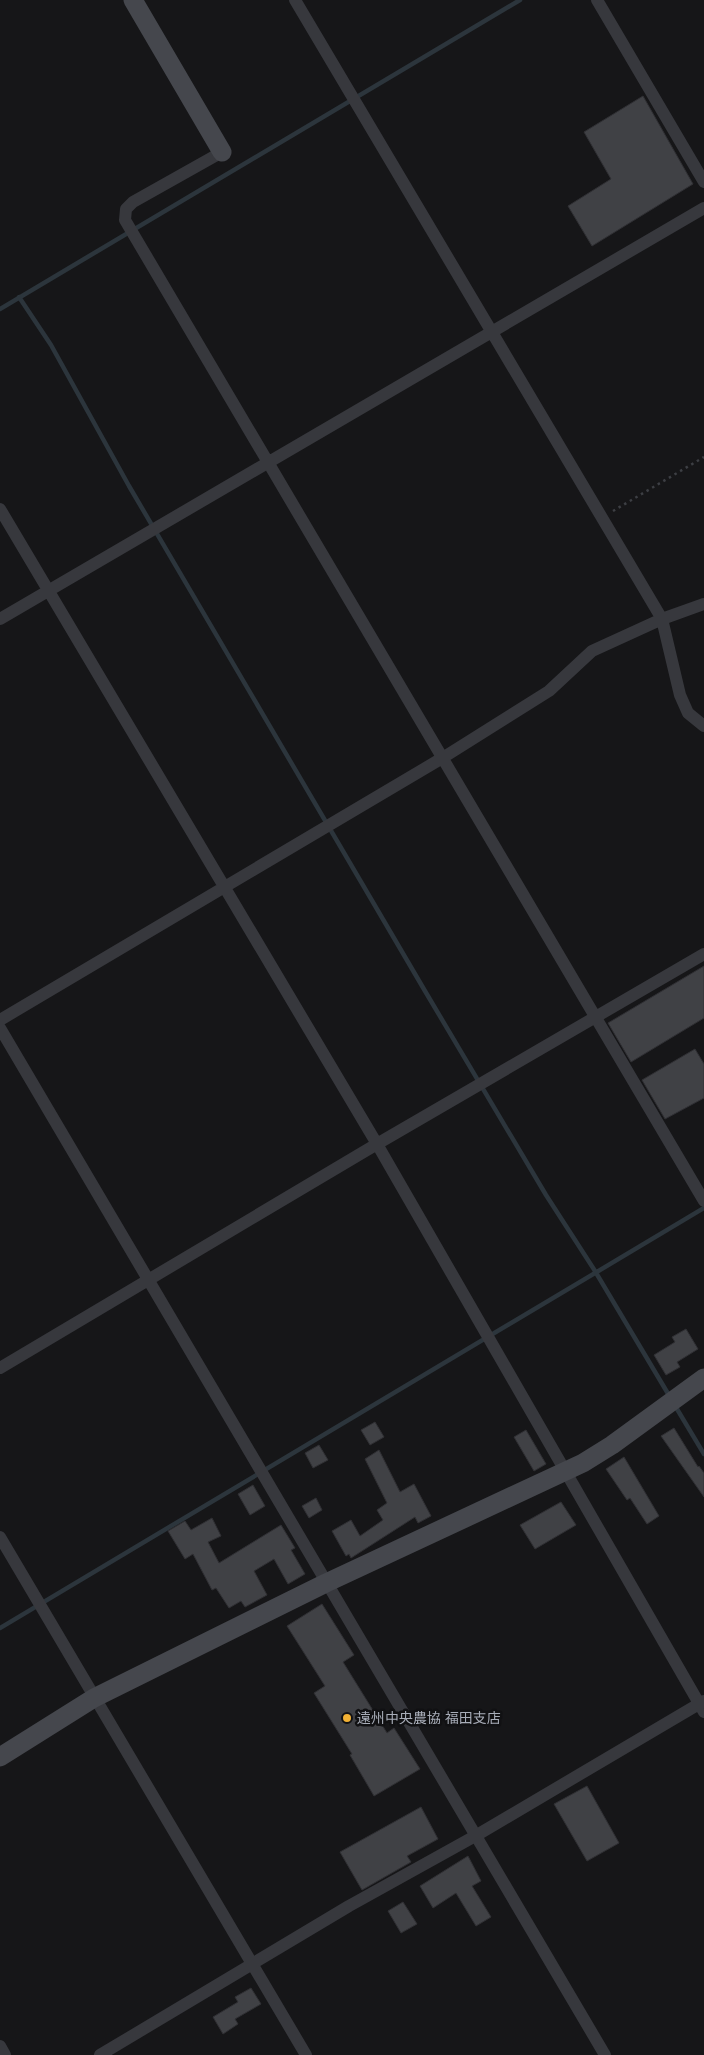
<svg xmlns="http://www.w3.org/2000/svg" width="704" height="2055" viewBox="0 0 704 2055" font-family="'Open Sans','Noto Sans JP',sans-serif">
	<style>
		.lines { fill: none; stroke-linecap: round; stroke-linejoin: round }
		.stream { stroke: #2c353c; stroke-width: 4.5 }
		.building { fill: #404145; stroke: #303034 }
		.path { stroke: #3d3f44; stroke-width: 2.5; stroke-dasharray: 2.5 4; stroke-linecap: butt }
		.street { stroke: #37383d; stroke-width: 12 }
		.secondary { stroke: #45474d; stroke-width: 19 }
		.poi-dot { fill: #f2b134; stroke: #111113; stroke-width: 2 }
		.labels { text-anchor: middle; stroke-width: 5; stroke-linejoin: round; paint-order: stroke }
		.poi-label { font-size: 14px; fill: #a8adb8; stroke: #111113; text-anchor: start }
	</style>
	<rect width="100%" height="100%" fill="#161618"/>
	<g class="lines">
		<!-- stream -->
		<path class="stream" d="M19 297 51 345 129 486 425 991 546 1195 595 1271 670 1397
			M0 309 520 0
			M674 1404 704 1454
			M0 1628 704 1208"/>
	</g>
	<!-- building -->
	<path class="building" d="M643 96 693 184 592 246 568 206 611 179 584 132Z
		M704 966V1018L631 1062 608 1023Z
		M695 1049 704 1064V1098L665 1119 642 1080Z
		M686 1329 698 1349 677 1362 680 1367 666 1375 654 1355 675 1342 672 1337Z
		M375 1422 384 1437 370 1445 361 1430Z
		M674 1428 698 1467 699 1466 704 1473V1497L661 1436Z
		M526 1430 546 1464 534 1471 514 1437Z
		M319 1445 328 1460 313 1468 305 1453Z
		M379 1450 400 1492 414 1484 431 1516 418 1523 415 1517 351 1558 349 1554 346 1556 332 1531 351 1520 360 1536 383 1520 377 1510 387 1503 365 1459Z
		M624 1457 659 1516 647 1524 630 1498 627 1500 606 1469Z
		M253 1485 265 1506 250 1515 238 1494Z
		M316 1498 322 1510 309 1518 302 1506Z
		M561 1502 576 1525 535 1549 520 1525Z
		M212 1518 221 1536 208 1542 219 1563 281 1525 295 1548 291 1550 305 1574 288 1584 274 1559 254 1571 267 1595 245 1607 241 1601 229 1608 216 1588 212 1590 193 1554 185 1559 168 1531 185 1521 191 1530Z
		M322 1604 354 1655 343 1662 387 1733 394 1728 420 1769 374 1796 350 1755 352 1754 314 1693 325 1686 287 1626Z
		M587 1786 619 1843 587 1861 554 1804Z
		M421 1807 438 1839 407 1856 411 1862 362 1890 340 1852Z
		M468 1856 481 1881 472 1886 491 1917 476 1926 456 1893 433 1908 420 1886Z
		M403 1902 417 1924 401 1933 388 1911Z
		M251 1988 261 2004 235 2019 238 2024 223 2034 213 2017 238 2002 235 1997Z"/>
	<g class="lines">
		<!-- path -->
		<path class="path" d="M613 511 704 457"/>
		<!-- street -->
		<path class="street" d="M295 0 662 619 680 695 688 713 704 726
			M597 0 704 182
			M222 152 133 202 126 209 125 220 704 1201
			M0 509 377 1144 704 1712
			M0 619 704 208
			M0 1020 444 757 549 691 592 651 662 619 704 604
			M0 1028 605 2055
			M0 1368 377 1144 704 954
			M0 1537 306 2055
			M0 2046 5 2055
			M100 2055 349 1906 477 1835 704 1701"/>
		<!-- secondary -->
		<path class="secondary" d="M133 0 222 152
			M0 1757 94 1698 326 1583 583 1463 612 1445 704 1378"/>
	</g>
	<!-- markers -->
	<circle class="poi-dot" cx="347" cy="1718" r="5"/>
	<g class="labels">
		<!-- poi labels -->
		<g class="poi-label">
			<text x="357" y="1723">遠州中央農協 福田支店</text>
		</g>
	</g>
</svg>
